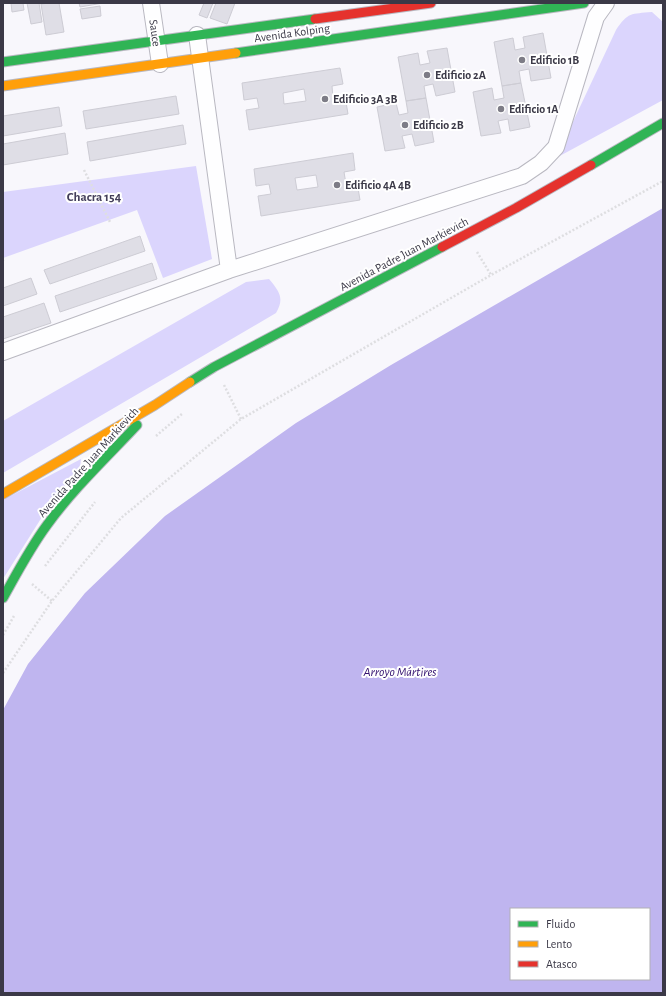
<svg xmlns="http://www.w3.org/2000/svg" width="666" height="996" viewBox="0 0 666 996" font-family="'Alegreya Sans',sans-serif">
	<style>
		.green { fill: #dbd5fd }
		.water { fill: #bfb5ef; fill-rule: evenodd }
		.building { fill: #dfdee6; stroke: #cdccd4; fill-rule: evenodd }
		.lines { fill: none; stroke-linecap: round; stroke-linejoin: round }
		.street-casing { stroke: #b9b8c1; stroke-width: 18 }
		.fast-casing { stroke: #b9b8c1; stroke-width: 11 }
		.slow-casing { stroke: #b9b8c1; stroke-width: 11 }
		.jam-casing { stroke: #b9b8c1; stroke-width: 11 }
		.path { stroke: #dedee1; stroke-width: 2.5; stroke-dasharray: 2 2; stroke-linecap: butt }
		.street { stroke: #fefeff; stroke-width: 16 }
		.fast { stroke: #30b455; stroke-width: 9 }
		.slow { stroke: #ff9f0a; stroke-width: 9 }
		.jam { stroke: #e5322d; stroke-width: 9 }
		.poi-dot { fill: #7d7c86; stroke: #fff; stroke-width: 1.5 }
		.labels { text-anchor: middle; stroke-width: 4; stroke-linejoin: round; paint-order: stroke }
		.street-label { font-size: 12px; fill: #3b3947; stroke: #fff }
		.poi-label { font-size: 12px; font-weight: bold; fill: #3b3947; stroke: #fff; text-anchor: start }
		.neighbourhood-label { font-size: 13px; font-weight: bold; fill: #433e5a; stroke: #fff }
		.water-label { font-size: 13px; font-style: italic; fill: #32106e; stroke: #fff }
	</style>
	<rect width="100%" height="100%" fill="#f8f7fc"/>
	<!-- green -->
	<path class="green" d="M652 12 663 22V100L556 158 616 30C628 12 631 14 652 12Z
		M196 166 212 259 163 278 137 210 3 258V192Z
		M269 279C279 291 285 298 276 313L3 473V421L246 282Z
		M81 459 80 468 52 501 3 579V500Z"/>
	<!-- water -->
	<path class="water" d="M663 208V993H3V710L28 664 85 593 165 516 296 423 391 365ZM511 909H649V979H511Z"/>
	<!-- building -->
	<path class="building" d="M11 3H23L24 10 12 12Z
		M27 3H39L42 22 31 24Z
		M50 3H59L64 32 46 35 41 4Z
		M79 3H103L80 7Z
		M204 3H213L207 18 199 15Z
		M216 3H235L227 24 210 18Z
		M100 6 101 16 82 19 80 9Z
		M543 33 551 78 531 81 529 69 519 71 521 83 502 86 494 42 513 38 515 50 525 48 523 37Z
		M447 48 455 92 436 96 433 84 424 86 426 98 406 101 398 57 418 53 420 65 430 63 427 51Z
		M340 68 343 84 332 86 333 98 345 96 348 114 249 130 246 110 259 108 257 98 244 100 242 83ZM304 89 306 101 284 104 283 93Z
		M521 83 530 127 510 131 508 119 498 121 501 133 481 136 473 92 492 88 494 100 504 98 502 86Z
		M176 96 179 114 86 129 83 111Z
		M426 98 434 142 415 146 412 134 402 136 405 148 385 151 377 107 396 103 399 115 408 113 406 101Z
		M59 107 62 126 3 136V116Z
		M183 125 186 144 90 161 87 142Z
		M65 133 68 154 3 165V144Z
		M353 153 355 170 344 172 346 184 357 182 360 200 261 216 258 196 271 194 269 184 256 186 254 169ZM316 175 318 187 297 190 295 178Z
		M140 236 145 251 50 284 44 270Z
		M152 263 157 279 60 312 55 296Z
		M31 278 37 294 3 306V288Z
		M44 303 51 323 3 339V317Z"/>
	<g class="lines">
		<!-- street casing -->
		<g class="street-casing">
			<path id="street" d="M151 3 160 64
				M197 35 229 270
				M3 352 229 270 522 176 541 163 556 147 596 17 606 3"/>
		</g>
		<!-- fast casing -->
		<g class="fast-casing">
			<path id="fast" d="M236 53 584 3
				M3 62 315 19
				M591 165 663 123
				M190 382 214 367 442 247
				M3 598C17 573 30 548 47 525 73 489 107 457 137 425"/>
		</g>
		<!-- slow casing -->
		<g class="slow-casing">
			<path id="slow" d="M3 86 236 53
				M3 494 155 405 190 382"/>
		</g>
		<!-- jam casing -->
		<g class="jam-casing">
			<path id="jam" d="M315 19 431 3
				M442 247 516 208 591 165"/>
		</g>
		<!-- path -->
		<path class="path" d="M84 170 110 222
			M477 252 491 275
			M3 260V261
			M224 385 241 419
			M156 436 183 413
			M45 566 95 502
			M32 584 52 601
			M3 635 14 616
			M3 673 52 601 121 518 241 419 491 275 663 181"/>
		<!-- street -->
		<use href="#street" class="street"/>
		<!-- fast -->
		<use href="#fast" class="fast"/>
		<!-- slow -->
		<use href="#slow" class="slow"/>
		<!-- jam -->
		<use href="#jam" class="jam"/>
	</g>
	<!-- markers -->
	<g class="poi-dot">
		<circle cx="522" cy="60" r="4"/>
		<circle cx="427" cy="75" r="4"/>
		<circle cx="325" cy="99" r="4"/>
		<circle cx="501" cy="109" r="4"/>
		<circle cx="405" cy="125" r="4"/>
		<circle cx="337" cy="185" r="4"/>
	</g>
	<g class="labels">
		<!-- street labels -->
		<g class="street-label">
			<text transform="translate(155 33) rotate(82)" y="4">Sauce</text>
			<text transform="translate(292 33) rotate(-8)" y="4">Avenida Kolping</text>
			<text transform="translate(404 254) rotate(-28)" y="4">Avenida Padre Juan Markievich</text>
			<text transform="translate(88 462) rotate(-48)" y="4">Avenida Padre Juan Markievich</text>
		</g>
		<!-- poi labels -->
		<g class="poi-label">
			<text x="530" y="64">Edificio 1B</text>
			<text x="435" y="79">Edificio 2A</text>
			<text x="333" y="103">Edificio 3A 3B</text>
			<text x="509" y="113">Edificio 1A</text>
			<text x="413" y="129">Edificio 2B</text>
			<text x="345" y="189">Edificio 4A 4B</text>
		</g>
		<!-- neighbourhood labels -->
		<g class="neighbourhood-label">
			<text x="94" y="201">Chacra 154</text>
		</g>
		<!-- water labels -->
		<g class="water-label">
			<text x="400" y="676">Arroyo Mártires</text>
		</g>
	</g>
	<!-- border -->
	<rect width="666" height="996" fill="none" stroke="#3b3947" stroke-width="8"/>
	<!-- legend -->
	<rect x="510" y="908" width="140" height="72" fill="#ffffff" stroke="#b1b0b5"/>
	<rect x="518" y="921" width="20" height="6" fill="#30b455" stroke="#b1b0b5"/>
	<text x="546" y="928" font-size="12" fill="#3b3947">Fluido</text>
	<rect x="518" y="941" width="20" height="6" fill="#ff9f0a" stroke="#b1b0b5"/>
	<text x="546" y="948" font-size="12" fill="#3b3947">Lento</text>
	<rect x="518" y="961" width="20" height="6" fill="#e5322d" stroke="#b1b0b5"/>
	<text x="546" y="968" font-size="12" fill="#3b3947">Atasco</text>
</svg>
